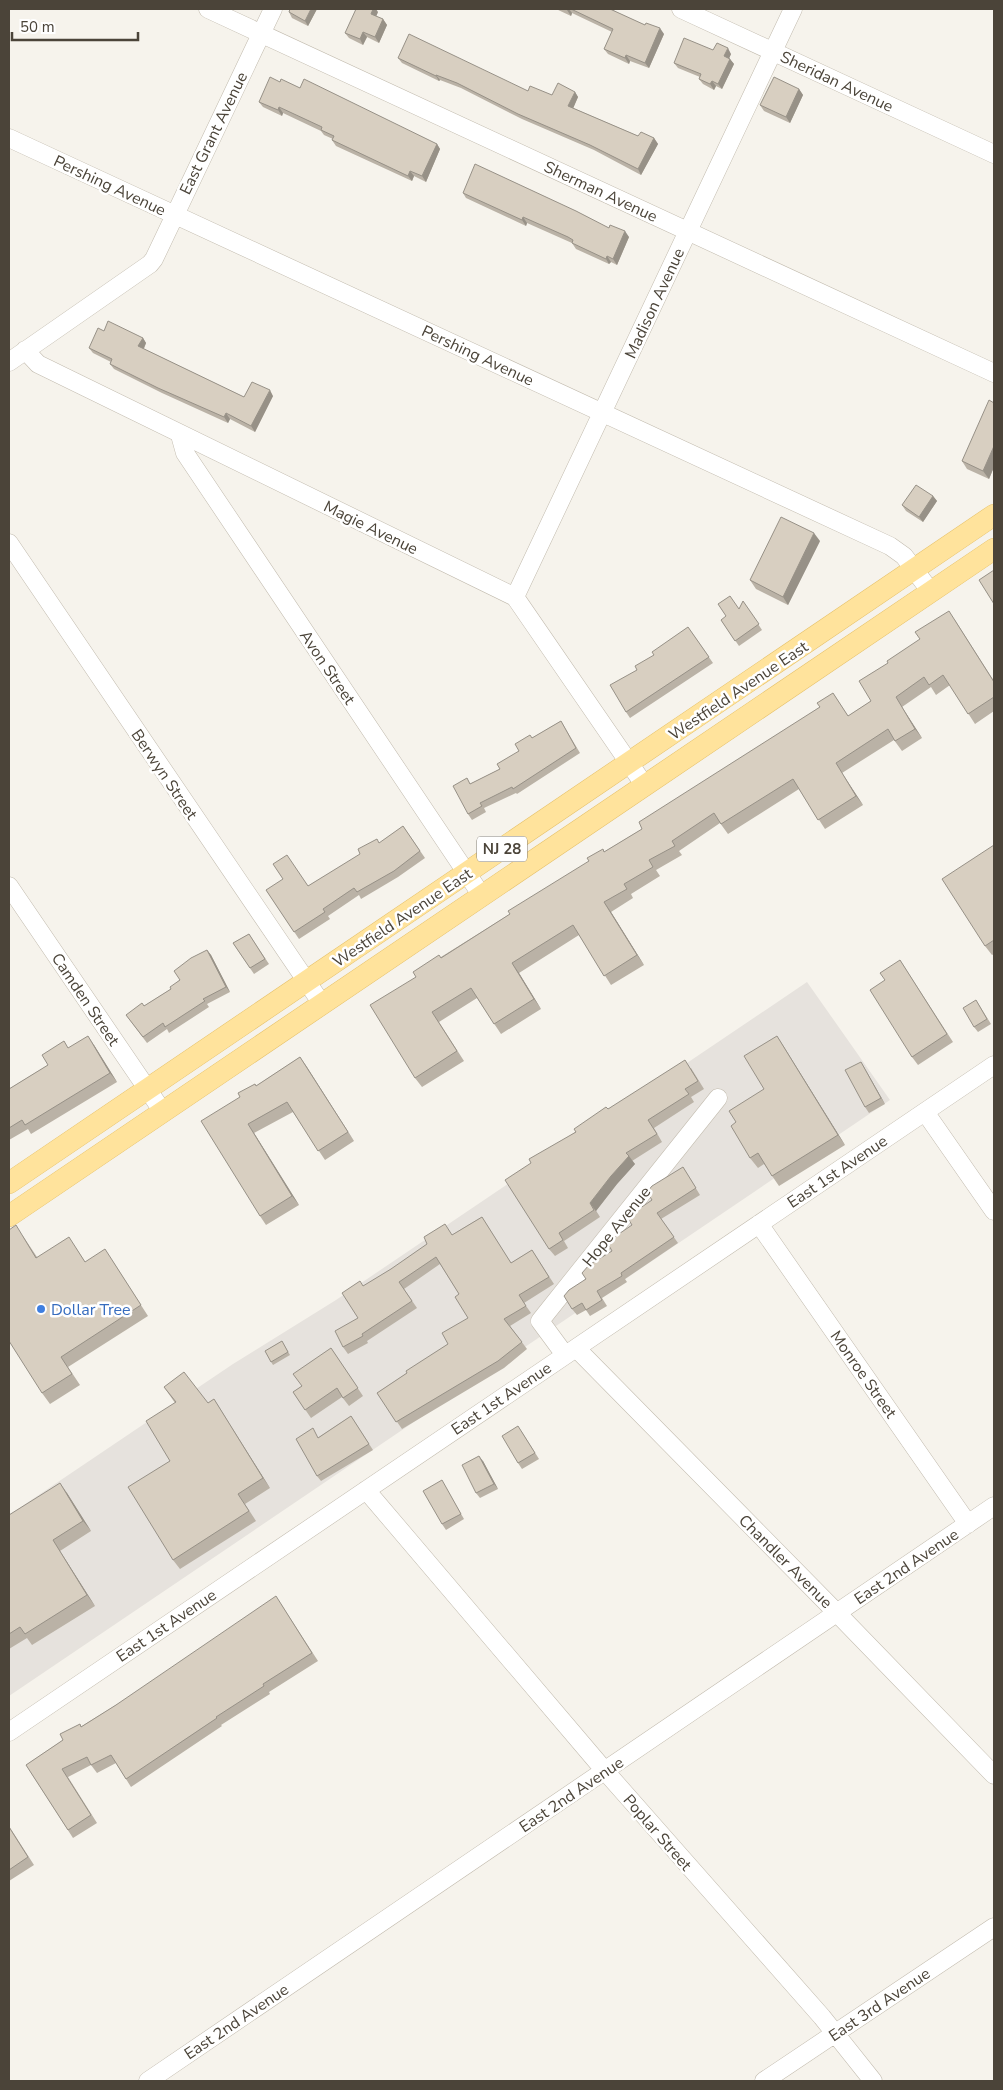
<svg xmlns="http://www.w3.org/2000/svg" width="1003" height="2090" viewBox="0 0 1003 2090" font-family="'Nunito Sans',sans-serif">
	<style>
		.industrial { fill: #e6e2dd }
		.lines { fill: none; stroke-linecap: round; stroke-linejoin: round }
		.minor-casing { stroke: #c2bbae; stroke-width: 19 }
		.major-casing { stroke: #e6c16a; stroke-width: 22 }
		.minor { stroke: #fff; stroke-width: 18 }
		.major { stroke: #ffe39c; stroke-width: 21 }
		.wall { fill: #bab2a6 }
		.shaded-wall { fill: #979187 }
		.building { fill: #d8cfc1; stroke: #979187 }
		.shop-dot { fill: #3f7fe0; stroke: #fff; stroke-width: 2 }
		.labels { text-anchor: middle; stroke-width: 5; stroke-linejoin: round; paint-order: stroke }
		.shield { fill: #fff; stroke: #817c74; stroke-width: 1 }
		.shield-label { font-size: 15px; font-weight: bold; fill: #4b4439 }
		.street-label { font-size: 16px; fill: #4b4439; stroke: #fff }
		.shop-label { font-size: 16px; fill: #366cbe; stroke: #fff; text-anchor: start }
	</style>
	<rect width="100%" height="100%" fill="#f6f3ec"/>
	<!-- industrial -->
	<path class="industrial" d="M807 982 890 1100 9 1696V1515L233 1364 336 1300Z"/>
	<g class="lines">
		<!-- minor casing -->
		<g class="minor-casing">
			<path id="minor" d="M208 9 994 373
				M681 9 994 154
				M9 138 890 546 904 556 931 592
				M25 350 38 364 515 597 645 786
				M9 362 150 264 154 259 273 9
				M180 435 185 453 482 896
				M9 543 322 1004
				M515 597 793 9
				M9 886 163 1112
				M925 1112 994 1211
				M759 1224 968 1524
				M576 1348 837 1613 994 1775
				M565 1355 540 1321 718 1098
				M366 1490 605 1771 822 2017 873 2081
				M9 1732 994 1065
				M148 2081 994 1506
				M764 2081 994 1927"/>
		</g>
		<!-- major casing -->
		<g class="major-casing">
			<path id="major" d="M9 1183 994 515
				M9 1216 994 549"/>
		</g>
		<!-- minor -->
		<use href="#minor" class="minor"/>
		<!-- major -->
		<use href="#major" class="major"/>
	</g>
	<!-- wall -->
	<path class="wall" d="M290 9H317L308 26 292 18 289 12Z
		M556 9H615L614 11 664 34 649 68 630 61 629 64 608 54 604 49 612 32 572 13 571 16Z
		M378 12 376 16 383 19 387 25 379 43 367 37 363 45 349 38 345 33Z
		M713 50 731 54 729 58 734 64 722 89 716 86 714 90 703 84 699 79 700 77 678 68 674 63Z
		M398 58 528 91 552 95 575 92 578 97 573 108 638 136 654 138 658 144 641 175 594 150 522 119 461 88 440 80 439 81 402 63Z
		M280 82 300 88 437 144 440 149 426 182 414 176 412 181 336 146 332 140 333 139 324 135 321 131 283 113 282 116 263 107 259 102Z
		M799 89 803 95 790 123 764 111 760 105Z
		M463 193 609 228 629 237 617 265 611 262 609 264 576 249 572 243 527 223 526 226 466 198Z
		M104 331 143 338 146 343 144 349 244 397 273 396 255 432 230 419 228 423 162 393 114 369 110 364 111 362 93 353 89 348Z
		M994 403V467L989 479 967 469 962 461Z
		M933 496 937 501 923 522 906 511 902 505Z
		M820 541 788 605 756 589 750 580Z
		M743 601 762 630 739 646 721 620 739 609Z
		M955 620 994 681V711L975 724 950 685 936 695 931 687 902 707 922 738 902 751 894 740 842 773 863 805 825 829 799 789 728 834 720 823 679 851 682 855 656 870 660 876 631 894 633 898 611 912 644 965 611 985 579 935 519 973 541 1009 501 1034 477 998 439 1022 464 1061 422 1087 415 1078 416 977 441 957 510 914 604 852 642 829 820 707 833 693 848 716 871 701Z
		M688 627 713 663 630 718 626 712 637 670Z
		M561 721 580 753 517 794 516 793 484 808 486 812 472 820 468 814 467 778 470 784 500 769 532 738Z
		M403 826 425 858 398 877 361 899 359 895 328 916 330 919 299 939 266 890 308 886 380 843Z
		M994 845V954L992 955 985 946Z
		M249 934 269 964 254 974 233 943Z
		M207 950 211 955 230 992 207 1004 209 1007 169 1033 167 1029 147 1043 126 1015 144 1006 171 989Z
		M900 960 953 1042 918 1065 912 1057 885 980Z
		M976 1000 991 1024 978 1032 974 1027Z
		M777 1036 784 1047 845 1145 779 1186 764 1164 758 1168 750 1158 736 1122 764 1089Z
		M64 1041 68 1048 94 1045 117 1082 31 1134 28 1129 9 1140V1089L48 1065Z
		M300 1057 354 1141 325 1160 293 1112 254 1133 299 1205 266 1225 260 1216 240 1097 256 1086Z
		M861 1062 885 1104 869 1113 865 1107Z
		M691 1068 704 1089 691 1097 694 1102 654 1128 662 1142 632 1161 635 1164 617 1184 596 1211 600 1217 564 1241 568 1248 555 1256 549 1249 531 1163 608 1109Z
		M683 1167 700 1195 661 1219 678 1243 625 1279 627 1282 602 1298 607 1306 590 1316 586 1310 577 1315 572 1309 586 1279 612 1251 632 1225 652 1200Z
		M482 1217 511 1263 532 1250 554 1284 524 1303 531 1313 510 1326 527 1349 504 1368 402 1429 377 1393 407 1373 448 1344 468 1318 459 1294 440 1264 404 1289 417 1308 367 1341 368 1343 348 1354 343 1347 358 1318 363 1286 452 1235Z
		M23 1236 37 1257 76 1248 85 1262 112 1260 148 1316 68 1367 80 1385 50 1404 42 1393Z
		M282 1341 290 1355 273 1365 265 1351Z
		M331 1348 363 1396 349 1406 342 1397 311 1418 293 1392 302 1386Z
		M164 1387 208 1403 214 1399 270 1488 245 1504 256 1521 180 1569 173 1560 170 1461 175 1403Z
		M351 1416 373 1450 321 1481 317 1476 319 1437Z
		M522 1432 539 1459 522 1469 518 1463Z
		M483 1461 498 1489 480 1498 476 1493Z
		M445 1486 464 1519 446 1530 442 1524Z
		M67 1493 91 1531 60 1551 95 1606 32 1645 27 1638 9 1649V1515Z
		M281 1604 318 1661 269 1692 270 1694 221 1725 222 1726 131 1787 116 1763 97 1773 91 1765 68 1777 97 1823 73 1838 26 1765 63 1740 82 1726 116 1705Z
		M9 1826 34 1865 9 1881Z"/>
	<!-- shaded-wall -->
	<path class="shaded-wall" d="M311 9H317L308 26 305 21Z
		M373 9H376L378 12 375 19 371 14Z
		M568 9H569L572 13 571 16 567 10Z
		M383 19 387 25 379 43 375 37Z
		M660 28 664 34 649 68 645 63Z
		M363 32 367 37 363 45 360 39Z
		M728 48 731 54 728 61 724 56Z
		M626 55 630 61 629 64 625 58Z
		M730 59 734 64 722 89 718 84Z
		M436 75 440 80 439 81 436 76Z
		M712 81 716 86 714 90 710 84Z
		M799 89 803 95 790 123 786 117Z
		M575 92 578 97 572 111 568 106Z
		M279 107 283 113 282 116 278 110Z
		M654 138 658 144 641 175 638 169Z
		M437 144 440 149 426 182 422 176Z
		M410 171 414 176 412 181 408 176Z
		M523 217 527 223 526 226 522 220Z
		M625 231 629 237 617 265 613 259Z
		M607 256 611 262 609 264 606 259Z
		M143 338 146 343 142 352 138 346Z
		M270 390 273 396 255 432 251 426Z
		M226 413 230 419 228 423 224 417Z
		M994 446V467L989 479 983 471Z
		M933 496 937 501 923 522 919 517Z
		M814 533 820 541 788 605 783 597Z
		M896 697 902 707 922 738 915 729Z
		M836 763 842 773 863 805 856 796Z
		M604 902 611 912 644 965 637 955Z
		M207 950 211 955 230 992 226 987Z
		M512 963 519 973 541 1009 534 999Z
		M88 1036 94 1045 117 1082 110 1073Z
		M777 1036 784 1047 845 1145 838 1135Z
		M300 1057 307 1067 354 1141 348 1132Z
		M861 1062 864 1067 885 1104 881 1098Z
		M248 1124 254 1133 299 1205 292 1196Z
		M629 1156 635 1164 617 1184 596 1211 600 1217 590 1203 611 1176Z
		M214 1399 220 1409 270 1488 263 1478Z
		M479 1456 483 1461 498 1489 494 1484Z
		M60 1483 67 1493 91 1531 83 1521Z
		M53 1540 95 1606 87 1595Z"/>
	<!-- building -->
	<path class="building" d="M290 9H311L305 21 289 12Z
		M356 9H373L371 14 383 19 375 37 363 32 360 39 345 33Z
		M571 9H610L645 25 646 23 660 28 645 63 626 55 625 58 604 49 613 29Z
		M409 34 528 91 530 86 552 95 558 83 575 92 568 106 638 136 641 132 654 138 638 169 590 145 518 114 457 83 436 75V76L398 58Z
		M684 38 713 50 717 43 728 48 724 56 730 59 718 84 712 81 710 84 699 79 701 74 674 63Z
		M270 77 280 82 281 79 300 88 304 79 437 144 422 176 410 171 408 176 332 140 334 136 321 130 322 127 279 107 278 110 259 102Z
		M774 77 799 89 786 117 760 105Z
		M475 164 576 211 609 228 610 225 625 231 613 259 607 256 606 259 572 243 573 240 568 237 523 217 522 220 463 193Z
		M108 321 143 338 138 346 244 397 252 382 270 390 251 426 226 413 224 417 158 388 110 364 112 359 89 348 98 328 104 331Z
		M989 400 994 403V446L983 471 962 461Z
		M916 485 933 496 919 517 902 505Z
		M781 517 814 533 783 597 750 580Z
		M994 570V604L979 580Z
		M730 596 739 609 743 601 759 624 735 641 721 620 726 616 718 604Z
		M949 611 994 682V697L968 714 943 675 929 685 924 677 896 697 915 729 895 741 888 729 836 763 856 796 818 820 793 779 721 824 714 813 672 841 675 846 649 860 653 867 624 884 627 889 604 902 637 955 604 976 573 925 512 963 534 999 494 1024 471 988 432 1012 457 1051 415 1078 370 1005 416 977 413 972 439 955 441 958 510 914 508 911 589 861 587 858 603 849 604 852 642 829 639 822 820 707 817 703 833 693 848 716 871 701 859 681 888 663 887 661 920 639 915 632Z
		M688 627 709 657 626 712 610 685 637 670 635 666 654 655 652 652Z
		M561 721 576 748 513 789 512 787 480 803 482 806 468 814 453 786 467 778 470 784 500 769 497 764 519 751 515 744 530 735 532 738Z
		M403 826 420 851 394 871 357 892 354 888 323 909 325 912 294 932 266 890 283 879 273 864 287 855 308 886 360 854 358 849 377 839 379 843Z
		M994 845V940L985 946 942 879Z
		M249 934 265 959 250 968 233 943Z
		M207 950 226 987 203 999 205 1001 165 1027 163 1023 143 1037 126 1015 142 1003 144 1006 171 989 170 987 180 980 174 971 191 958Z
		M900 960 947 1034 912 1057 870 990 885 980 880 973Z
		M976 1000 987 1019 974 1027 963 1008Z
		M88 1036 110 1073 25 1125 22 1120 9 1128V1089L48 1065 42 1055 64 1041 68 1048Z
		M777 1036 838 1135 772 1176 758 1153 750 1158 731 1126 736 1122 729 1111 764 1089 744 1056Z
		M300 1057 348 1132 318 1151 287 1102 248 1124 292 1196 260 1216 201 1121 240 1097 238 1093 255 1084 256 1086Z
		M685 1060 698 1081 685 1089 689 1094 648 1120 657 1134 626 1153 629 1156 611 1176 590 1203 594 1210 559 1233 563 1240 549 1249 505 1180 531 1163 529 1159 576 1132 574 1129 606 1107 608 1109Z
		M861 1062 881 1098 865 1107 845 1070Z
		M683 1167 696 1188 657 1213 674 1237 621 1273 622 1276 597 1291 602 1300 586 1310 582 1303 572 1309 564 1296 569 1290 586 1279 582 1273 589 1265 612 1251 607 1242 632 1225 627 1217 652 1200 647 1192 652 1186Z
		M482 1217 511 1263 532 1250 549 1277 519 1295 526 1306 504 1319 522 1342 498 1361 396 1422 377 1393 407 1373 406 1371 448 1344 442 1333 468 1318 455 1297 459 1294 436 1257 399 1282 412 1301 362 1334 363 1336 343 1347 335 1331 358 1318 342 1293 360 1281 363 1286 391 1269 427 1244 424 1237 445 1224 452 1235Z
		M16 1225 36 1258 69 1237 85 1262 105 1249 141 1305 61 1357 72 1374 42 1393 9 1341V1230Z
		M282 1341 288 1352 271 1362 265 1351Z
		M331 1348 358 1388 343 1398 337 1388 305 1410 293 1392 302 1386 293 1374Z
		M184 1372 208 1403 214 1399 263 1478 238 1494 249 1511 173 1560 128 1487 170 1461 146 1421 176 1402 164 1387Z
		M351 1416 369 1444 317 1476 296 1439 313 1428 318 1438Z
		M518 1426 535 1453 518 1463 502 1436Z
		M479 1456 494 1484 476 1493 462 1465Z
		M442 1480 461 1514 442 1524 423 1491Z
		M60 1483 83 1521 53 1540 87 1595 25 1634 20 1627 9 1634V1515Z
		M276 1596 312 1653 263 1684 264 1686 216 1717 217 1718 126 1779 111 1755 91 1765 87 1757 62 1769 91 1815 68 1830 26 1765 63 1740 60 1734 80 1724 81 1727 116 1705Z
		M9 1827 28 1857 9 1870Z"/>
	<!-- markers -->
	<circle class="shop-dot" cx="41" cy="1309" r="5"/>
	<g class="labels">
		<!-- shield labels -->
		<rect class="shield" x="477" y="836.5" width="50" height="25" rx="4"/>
		<g class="shield-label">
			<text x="502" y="854">NJ 28</text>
		</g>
		<!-- street labels -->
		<g class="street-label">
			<text transform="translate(837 81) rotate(25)" y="6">Sheridan Avenue</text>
			<text transform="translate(213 133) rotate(-64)" y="6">East Grant Avenue</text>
			<text transform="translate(110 185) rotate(25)" y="6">Pershing Avenue</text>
			<text transform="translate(601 191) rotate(25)" y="6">Sherman Avenue</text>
			<text transform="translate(654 303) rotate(-65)" y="6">Madison Avenue</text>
			<text transform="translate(478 355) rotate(25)" y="6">Pershing Avenue</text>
			<text transform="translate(371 527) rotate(26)" y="6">Magie Avenue</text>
			<text transform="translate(328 667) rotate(56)" y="6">Avon Street</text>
			<text transform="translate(738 690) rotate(-34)" y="6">Westfield Avenue East</text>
			<text transform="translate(165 774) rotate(56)" y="6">Berwyn Street</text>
			<text transform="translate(402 917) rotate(-34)" y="6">Westfield Avenue East</text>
			<text transform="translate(86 999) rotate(56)" y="6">Camden Street</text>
			<text transform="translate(837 1171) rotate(-34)" y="6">East 1st Avenue</text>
			<text transform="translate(616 1226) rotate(-51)" y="6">Hope Avenue</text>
			<text transform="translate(864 1374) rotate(55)" y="6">Monroe Street</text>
			<text transform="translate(501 1398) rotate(-34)" y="6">East 1st Avenue</text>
			<text transform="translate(786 1561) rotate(45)" y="6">Chandler Avenue</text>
			<text transform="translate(906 1566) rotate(-34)" y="6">East 2nd Avenue</text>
			<text transform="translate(166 1625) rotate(-34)" y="6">East 1st Avenue</text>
			<text transform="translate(571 1794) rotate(-34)" y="6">East 2nd Avenue</text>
			<text transform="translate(658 1832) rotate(49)" y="6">Poplar Street</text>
			<text transform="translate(879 2004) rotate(-34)" y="6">East 3rd Avenue</text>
			<text transform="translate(236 2021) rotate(-34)" y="6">East 2nd Avenue</text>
		</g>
		<!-- shop labels -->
		<g class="shop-label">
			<text x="51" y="1315">Dollar Tree</text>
		</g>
	</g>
	<!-- border -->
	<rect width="1003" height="2090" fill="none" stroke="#4b4439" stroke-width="20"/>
	<!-- scale -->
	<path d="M12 32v8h126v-8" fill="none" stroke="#4b4439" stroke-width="2.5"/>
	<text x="20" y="32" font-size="15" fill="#4b4439" stroke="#ffffff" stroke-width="4" paint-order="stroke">50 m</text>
</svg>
